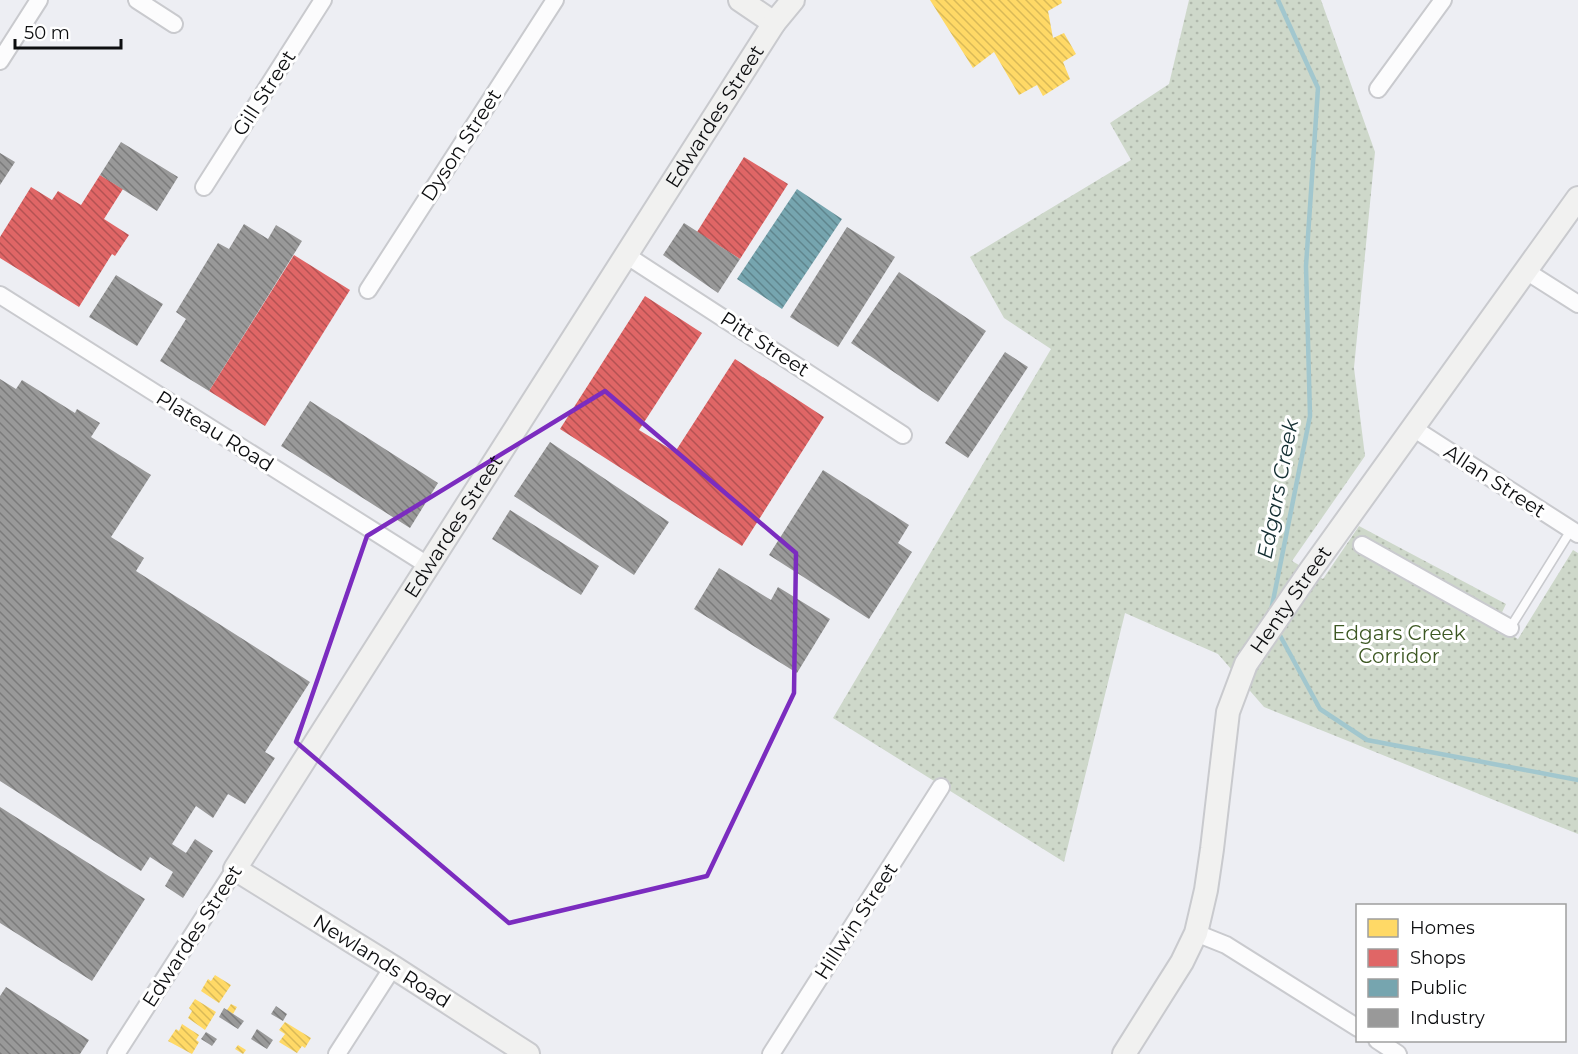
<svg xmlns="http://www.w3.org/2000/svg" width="1578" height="1054" viewBox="0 0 1578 1054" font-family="Montserrat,sans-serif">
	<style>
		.grass { fill: url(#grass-dots) }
		.homes { fill: url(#homes-back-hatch) }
		.shops { fill: url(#shops-back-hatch) }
		.public { fill: url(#public-back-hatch) }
		.industry { fill: url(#industry-back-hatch) }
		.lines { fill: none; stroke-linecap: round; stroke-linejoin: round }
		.stream { stroke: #a2c7ce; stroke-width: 4.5 }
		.lane-casing { stroke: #c9cace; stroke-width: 11 }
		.street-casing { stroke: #c9cace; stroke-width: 20 }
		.secondary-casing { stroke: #c9cace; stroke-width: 26 }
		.lane { stroke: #fcfcfd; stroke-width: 8 }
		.street { stroke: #fcfcfd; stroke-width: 16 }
		.secondary { stroke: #f1f1f0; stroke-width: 22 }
		.marked { fill: none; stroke: #7b2cbf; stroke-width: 4.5; stroke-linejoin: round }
		.labels { text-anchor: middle; stroke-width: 6; stroke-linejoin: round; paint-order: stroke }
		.street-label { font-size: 20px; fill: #0d0e10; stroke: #fff }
		.park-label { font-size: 20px; fill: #3d5823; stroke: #fff }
		.water-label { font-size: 21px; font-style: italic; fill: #132e32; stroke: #fff }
	</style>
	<defs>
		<pattern id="grass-dots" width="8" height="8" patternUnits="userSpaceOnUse" patternTransform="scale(1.5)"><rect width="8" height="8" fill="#ced8ca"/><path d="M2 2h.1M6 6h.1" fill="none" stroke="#b0b8ac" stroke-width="1.8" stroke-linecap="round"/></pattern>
		<pattern id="homes-back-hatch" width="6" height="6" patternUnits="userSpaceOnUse" patternTransform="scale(1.5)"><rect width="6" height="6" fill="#ffd966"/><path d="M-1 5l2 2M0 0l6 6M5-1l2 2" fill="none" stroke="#d9b957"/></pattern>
		<pattern id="shops-back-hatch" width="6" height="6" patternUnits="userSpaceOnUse" patternTransform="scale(1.5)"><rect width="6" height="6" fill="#e06666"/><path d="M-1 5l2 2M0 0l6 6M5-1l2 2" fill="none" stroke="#b45253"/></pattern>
		<pattern id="public-back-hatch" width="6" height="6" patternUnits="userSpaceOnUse" patternTransform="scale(1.5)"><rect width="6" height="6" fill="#76a5af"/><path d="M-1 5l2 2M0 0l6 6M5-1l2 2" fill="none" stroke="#5f858d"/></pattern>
		<pattern id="industry-back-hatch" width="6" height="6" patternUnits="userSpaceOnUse" patternTransform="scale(1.5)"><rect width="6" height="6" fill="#999"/><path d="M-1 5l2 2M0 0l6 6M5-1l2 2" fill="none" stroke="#7b7b7b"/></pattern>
	</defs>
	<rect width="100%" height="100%" fill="#edeef3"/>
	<!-- grass -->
	<path class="grass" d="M1189 0H1321L1375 152 1354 368 1365 456 1292 561 1323 579 1359 526 1506 604 1496 625 1518 639 1573 550 1578 553V834L1264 707 1218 654 1125 613 1064 862 833 718 1051 349 1004 318 970 257 1131 160 1110 123 1169 84Z"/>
	<!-- homes -->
	<path class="homes" d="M930 0H1061L1062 3 1048 11 1053 38 1064 33 1076 54 1063 62 1070 79 1043 96 1037 85 1019 95 994 52 973 68Z
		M215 975 231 985 219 1003 201 991 208 979 211 981Z
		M195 999 216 1012 205 1030 188 1018 192 1011 189 1008Z
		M231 1004 237 1007 233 1014 227 1010Z
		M285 1022 311 1038 305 1048 302 1046 297 1053 279 1042 285 1034 279 1030Z
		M182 1024 199 1035 196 1040 199 1042 192 1054 168 1041 176 1029 179 1031Z
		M238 1045 246 1050 243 1054 235 1049Z"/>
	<!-- shops -->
	<path class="shops" d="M744 157 788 184 740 259 697 232Z
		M100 175 123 189 104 219 129 235 115 256 112 254 79 307 0 258V237L31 187 52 200 58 191 81 205Z
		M294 255 350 290 265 426 209 391Z
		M645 296 702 333 639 430 675 452 735 359 824 417 742 546 560 429Z"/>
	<!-- public -->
	<path class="public" d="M797 189 842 219 782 309 737 279Z"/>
	<!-- industry -->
	<path class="industry" d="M121 142 178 177 157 211 100 175Z
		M0 153 15 162 0 185Z
		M684 223 740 259 718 293 663 255Z
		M244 224 268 239 276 225 302 241 209 391 160 361 186 319 176 312 218 243 229 249Z
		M847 227 895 257 838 347 790 317Z
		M899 272 986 331 938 402 851 343Z
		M116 275 163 304 137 346 89 317Z
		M1005 352 1028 367 968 458 945 443Z
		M0 379 16 389 22 380 75 413 77 409 100 423 91 437 151 475 111 537 144 558 136 571 310 682 265 752 275 758 245 804 228 794 213 818 196 806 172 844 186 853 195 839 213 851 183 898 165 886 173 872 150 857 141 871 0 781Z
		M310 401 438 483 410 528 281 446Z
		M550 442 669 522 634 575 514 496Z
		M823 470 909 525 898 543 912 552 869 619 769 555Z
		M510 510 599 566 581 595 492 539Z
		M719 568 771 600 778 587 830 619 797 673 694 609Z
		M0 807 145 899 92 981 0 923Z
		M6 987 89 1040 80 1054H0V996Z
		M276 1006 287 1014 283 1021 271 1014Z
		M224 1008 244 1021 238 1029 219 1017Z
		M257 1029 273 1040 267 1049 251 1039Z
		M206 1032 217 1039 212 1046 201 1039Z"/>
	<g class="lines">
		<!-- stream -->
		<path class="stream" d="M1271 611 1310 416 1306 266 1318 88 1278 0
			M1277 630 1320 709 1367 740 1578 780"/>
		<!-- lane casing -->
		<g class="lane-casing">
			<path id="lane" d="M1510 628 1571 530"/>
		</g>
		<!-- street casing -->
		<g class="street-casing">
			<path id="street" d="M137 0 174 24
				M0 61 39 0
				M1378 89 1443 0
				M204 187 323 0
				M626 255 903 435
				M1526 271 1578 304
				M368 290 555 0
				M0 295 429 566
				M1413 428 1578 534
				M1362 545 1510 628
				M1196 933 1226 945 1358 1028
				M1377 1040 1398 1054
				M116 1054 235 869
				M337 1054 393 967
				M771 1054 941 787"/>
		</g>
		<!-- secondary casing -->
		<g class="secondary-casing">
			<g id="secondary">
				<path d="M740 0 774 23"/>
				<path id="s1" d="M528 1054 393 967 235 869 774 23 793 0"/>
				<path id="s2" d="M1124 1054 1182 962 1196 933 1206 890 1212 849 1228 712 1246 664 1310 571 1578 198"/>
			</g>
		</g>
		<!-- lane -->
		<use href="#lane" class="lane"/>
		<!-- street -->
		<use href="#street" class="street"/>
		<!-- secondary -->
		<use href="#secondary" class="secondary"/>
	</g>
	<!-- marked area -->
	<path class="marked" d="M605 391 796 553 794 693 707 876 509 923 296 742 367 536Z"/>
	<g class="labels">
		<!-- street labels -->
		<g class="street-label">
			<text transform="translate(264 93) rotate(-57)" y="7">Gill Street</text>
			<text dy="7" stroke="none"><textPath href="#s1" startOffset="1239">Edwardes Street</textPath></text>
			<text transform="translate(461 145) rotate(-57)" y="7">Dyson Street</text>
			<text transform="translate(765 344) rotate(33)" y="7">Pitt Street</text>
			<text transform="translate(215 431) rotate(32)" y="7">Plateau Road</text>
			<text transform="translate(1495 481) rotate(33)" y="7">Allan Street</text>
			<text dy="7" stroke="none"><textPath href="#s1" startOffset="753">Edwardes Street</textPath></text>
			<text dy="7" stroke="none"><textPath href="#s2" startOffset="494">Henty Street</textPath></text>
			<text transform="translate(856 921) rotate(-57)" y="7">Hillwin Street</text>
			<text transform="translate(192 936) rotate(-57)" y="7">Edwardes Street</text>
			<text transform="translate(382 961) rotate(32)" y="7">Newlands Road</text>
		</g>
		<!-- park labels -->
		<g class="park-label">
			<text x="1399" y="640">Edgars Creek<tspan x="1399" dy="23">Corridor</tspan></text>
		</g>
		<!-- water labels -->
		<g class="water-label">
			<text transform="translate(1278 489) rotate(-79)" y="7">Edgars Creek</text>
		</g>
	</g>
	<!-- legend -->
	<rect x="1356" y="904" width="210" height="138" fill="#ffffff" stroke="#9e9f9f" stroke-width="1.5"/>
	<rect x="1368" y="919" width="30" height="18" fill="#ffd966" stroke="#9e9f9f" stroke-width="1.5"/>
	<text x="1410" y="934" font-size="18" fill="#0d0e10">Homes</text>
	<rect x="1368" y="949" width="30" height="18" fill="#e06666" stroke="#9e9f9f" stroke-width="1.5"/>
	<text x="1410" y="964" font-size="18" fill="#0d0e10">Shops</text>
	<rect x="1368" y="979" width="30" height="18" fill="#76a5af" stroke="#9e9f9f" stroke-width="1.5"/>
	<text x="1410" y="994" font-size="18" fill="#0d0e10">Public</text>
	<rect x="1368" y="1009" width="30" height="18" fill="#999999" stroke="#9e9f9f" stroke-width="1.5"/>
	<text x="1410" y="1024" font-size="18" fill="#0d0e10">Industry</text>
	<!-- scale -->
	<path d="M15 39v9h106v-9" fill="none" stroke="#0d0e10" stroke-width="3"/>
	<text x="24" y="39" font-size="18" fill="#0d0e10" stroke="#ffffff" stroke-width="4.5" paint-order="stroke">50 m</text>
</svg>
